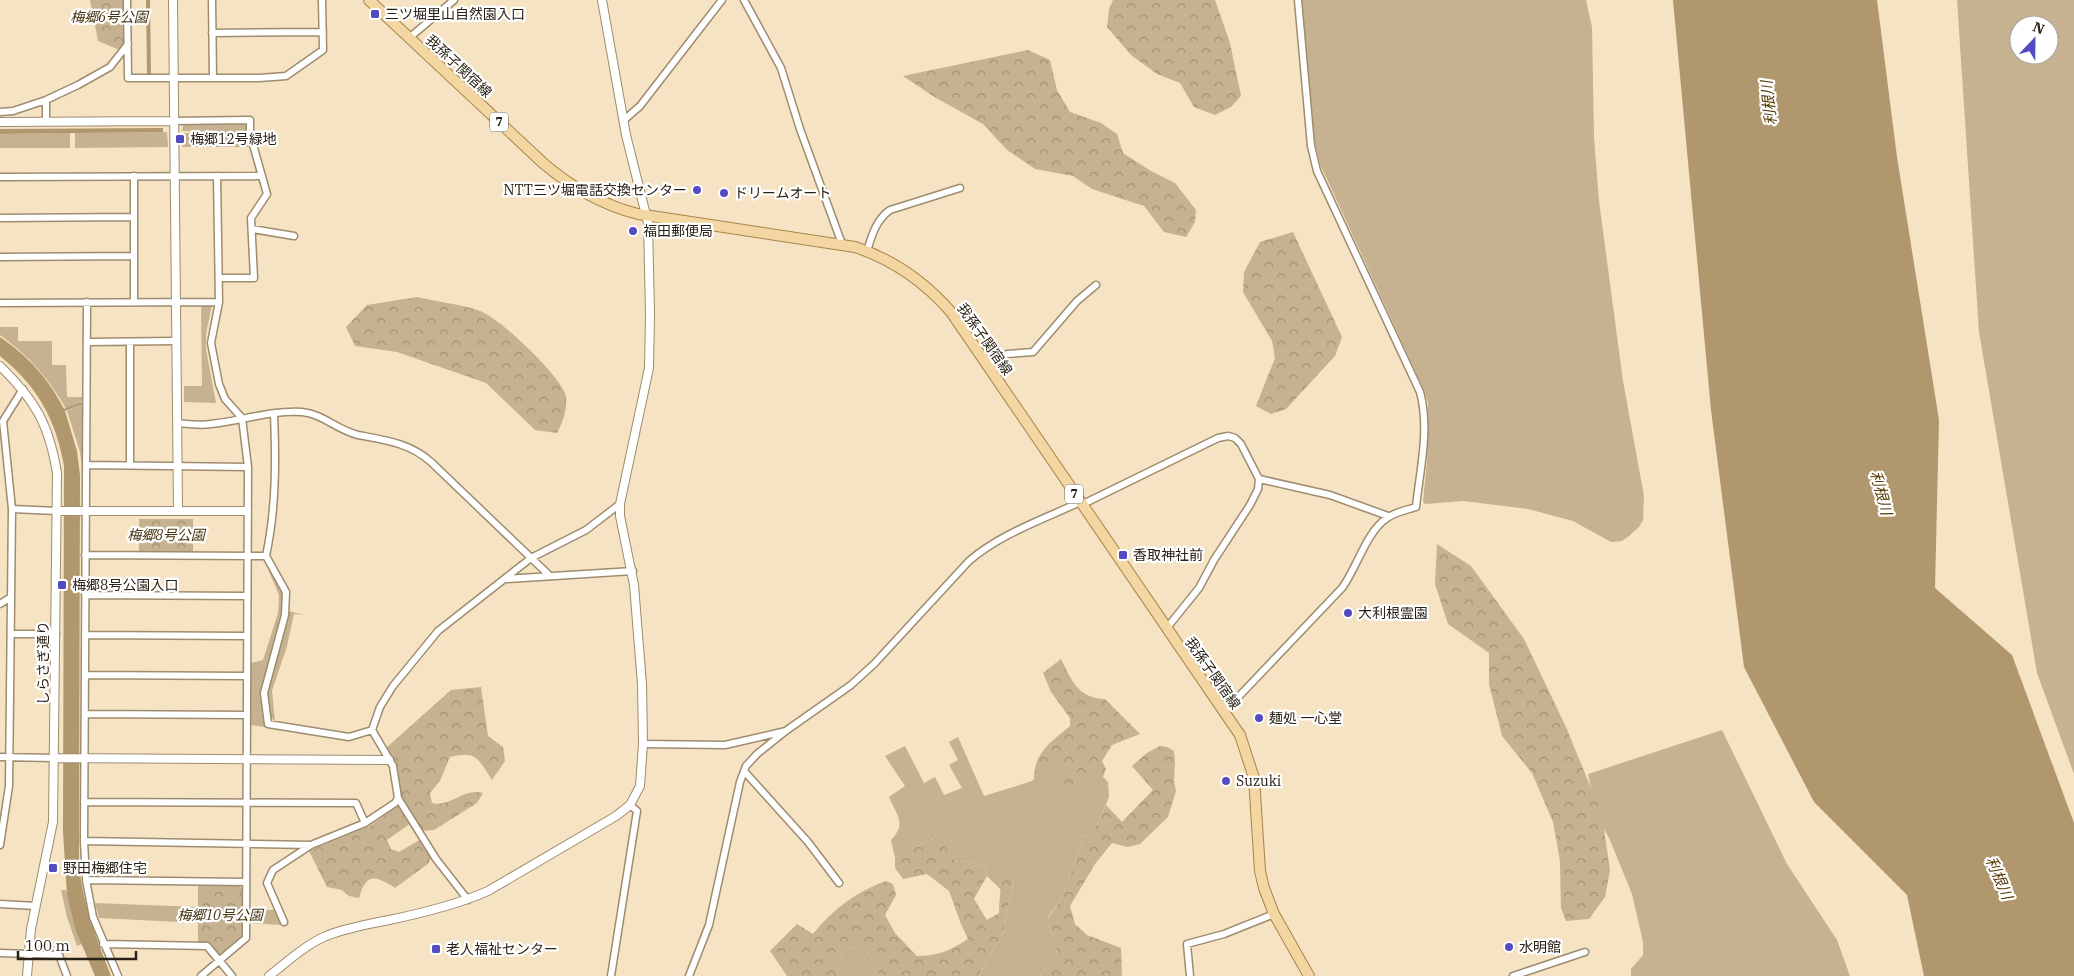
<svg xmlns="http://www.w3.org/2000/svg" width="2074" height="976" viewBox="0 0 2074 976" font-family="'IBM Plex Serif','Noto Sans JP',serif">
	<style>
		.grass { fill: #c6b290; fill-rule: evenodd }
		.forest { fill: url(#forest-crowns) }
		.water { fill: #b0976d }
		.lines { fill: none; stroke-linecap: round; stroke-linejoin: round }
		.minor-casing { stroke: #9e8c6f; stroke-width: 9 }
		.tertiary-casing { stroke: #9e8c6f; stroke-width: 10 }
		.primary-casing { stroke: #a78548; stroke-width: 12 }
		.minor { stroke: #fff; stroke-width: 6 }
		.tertiary { stroke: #fff; stroke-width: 8 }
		.primary { stroke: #f4d6a2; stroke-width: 10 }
		.poi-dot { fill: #534bc2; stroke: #fff; stroke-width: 2 }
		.labels { text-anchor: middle; stroke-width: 4.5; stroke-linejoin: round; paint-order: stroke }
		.shield { fill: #fff; stroke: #68645b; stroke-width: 1 }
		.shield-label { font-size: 12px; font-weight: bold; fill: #282115 }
		.poi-label { font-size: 14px; fill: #282115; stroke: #fff; text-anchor: start }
		.park-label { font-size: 14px; font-style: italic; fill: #453310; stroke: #fff }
		.street-label { font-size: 14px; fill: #282115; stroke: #fff }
		.water-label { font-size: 15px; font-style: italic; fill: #553b02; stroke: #fff }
	</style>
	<defs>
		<pattern id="forest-crowns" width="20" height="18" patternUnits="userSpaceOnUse" patternTransform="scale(1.25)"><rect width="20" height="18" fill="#c6b290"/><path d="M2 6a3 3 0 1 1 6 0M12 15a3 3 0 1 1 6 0" fill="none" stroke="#a19074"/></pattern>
	</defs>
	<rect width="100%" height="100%" fill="#f6e3c3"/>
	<!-- grass -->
	<path class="grass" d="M1302 0H1586L1592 27 1594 137 1599 201 1623 381 1644 496 1643 520 1639 527 1629 536 1622 541 1611 542 1573 521 1528 509 1463 501 1425 504 1423 502 1427 461 1428 418V403L1424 390 1320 164 1314 139Z
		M1957 0H2074V774L2037 673 1979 332ZM2019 25H2049V55H2019Z
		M244 124 247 127 250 147H182V133H243L182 131 183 125Z
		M167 132 168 147 75 148V133Z
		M70 133V148H0V134Z
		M201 305H212L206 334V349L216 403 184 402V386H202Z
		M0 327H18V341H52V365H66L67 397H83L82 401 66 409C49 378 28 355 0 335Z
		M83 403 82 468 80 452 67 411Z
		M265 562 283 594 281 613 260 693 265 727 250 725 251 663 263 660 278 613 279 595Z
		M289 611 304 615 294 614 287 646 272 691 275 721 271 718 267 693Z
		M1722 730 1787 864 1837 940 1850 976H1631V969L1643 955V942L1632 894 1610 840 1597 816 1588 774Z
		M958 737 984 796 1032 781 1053 756 1100 774 1108 782 1109 797 1098 823 1086 836 1079 850 1062 897 1048 917 1057 952 1040 976H978L1003 933 1014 879V867L1005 875 1001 890 987 876 986 867 969 862 955 861 938 838 929 840 895 858 891 840C907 824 897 816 889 797L905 786 885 756 905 746 924 783 935 777 944 795 962 788 949 765 958 760 949 742Z
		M61 890H66L82 944 77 946 67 917Z
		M95 903 198 907V923L99 918Z
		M249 909 275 910 281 925 249 923Z
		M853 946 868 953 879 976H843L840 966 843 952Z"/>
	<!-- forest -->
	<path class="forest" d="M90 0H124V45L120 50 98 41Z
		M1113 0H1215L1230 43 1241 96 1231 107 1215 115 1194 107 1180 83 1157 74 1131 55 1107 27 1109 9Z
		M1028 50 1050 60 1057 90 1070 112 1101 123 1117 134 1123 153 1151 171 1175 183 1196 210 1195 222 1186 237 1164 232 1144 206 1092 189 1073 176 1035 169 1007 150 983 124 936 98 903 76Z
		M1293 232 1342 337 1335 356 1286 409 1271 414 1256 406 1275 358 1272 341 1243 292 1244 272 1260 242Z
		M417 297C437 302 461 304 480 311 501 319 556 372 565 393 569 405 563 423 557 433L535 430 486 383 397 352 355 346 346 327 367 305Z
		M139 519H193V552H139Z
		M1437 544 1471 566 1524 639 1566 727 1602 815 1610 870 1605 897 1589 919 1566 921 1561 908 1560 861 1553 822 1532 773 1502 736 1489 684V653L1448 624 1435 584Z
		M1061 659C1072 681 1078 698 1105 699L1140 734 1112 745 1102 761 1106 769 1103 777 1093 771 1074 788 1062 782 1060 759 1053 757 1034 779C1034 752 1051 742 1070 726V718L1051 692 1043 673Z
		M481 687 488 736 503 747 505 761 492 780C478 759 477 750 450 757L440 781 430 793 432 803C449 808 465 787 483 793L477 803 434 830 422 831 402 799 396 766 386 748 451 690Z
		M1160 746 1167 747 1174 751 1175 762 1174 781 1176 791 1168 817 1140 844 1127 847 1112 843 1095 864 1070 906 1075 924 1087 935 1121 948 1122 976H1040L1057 952 1048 918 1062 897 1079 850 1086 836 1098 823 1106 805 1122 822 1153 790 1132 766 1147 753Z
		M400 804 411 823 387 840 391 849 399 852 421 839 431 855 429 863 395 888C375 875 366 873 359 898L349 896 342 890 327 887 309 851 370 826Z
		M939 838 955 861 969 862 986 867 987 876 974 899 987 920 999 913C1000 897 999 874 1014 866V879L1003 933 978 976H879L868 953 853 946 843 952 840 965 843 976H787L770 951 797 924 813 934C832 910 857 891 886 881L893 884 896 895 885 915 895 933 917 956C938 956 951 950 968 939L961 924 949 891 927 874 903 879 895 868V858L929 840Z
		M198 886H239L242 888V936L221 954H217L208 942H198Z"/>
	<!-- water -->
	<path class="water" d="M146 0H150L151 74H147Z
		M1673 0H1877L1897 157 1939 420 1935 588 2012 655 2074 823V976H1924L1907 895 1814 802 1744 667 1711 410Z
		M163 128V132L0 134V129Z
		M0 337C29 357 48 378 64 409L81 402 82 404 65 411 77 451 80 475 79 866C83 905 97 939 111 976H95L76 931 67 895 63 831 64 466C56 419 37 386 0 356Z"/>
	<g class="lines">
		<!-- minor casing -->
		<g class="minor-casing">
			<path id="minor" d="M127 0 128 78H259L286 76 323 50 322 0
				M212 0 213 78
				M744 0 781 68 800 129 842 244
				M212 33 323 32
				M409 38 454 0
				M46 100V122
				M0 112 13 111 46 100 78 85 110 67 128 44
				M624 120 640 106 722 0
				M174 121 250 120V134L267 194 251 218 254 278H219
				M0 177 262 176
				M0 218 134 217
				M252 229 294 236
				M867 251C872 235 876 220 890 210L960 188
				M0 257 133 256
				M87 302 84 841 86 880 93 917 118 976
				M134 302V176
				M0 303 219 302
				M87 342 176 341
				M987 366 1007 354 1033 352 1077 301 1096 285
				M274 414C276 462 276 509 266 556L286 592 285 615 264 693 268 724 349 737 372 730
				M177 423C188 424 200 426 211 424 241 421 271 410 302 412 323 414 337 430 358 435 385 440 410 443 431 462L550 576
				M86 465 248 467
				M130 465V342
				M1259 479 1330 495 1388 516
				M1081 505 1218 438 1228 436 1235 438 1241 444 1259 479 1258 489 1250 505 1214 560 1199 588 1166 629
				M12 509 57 511
				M85 555 266 556
				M506 579 633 571
				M85 595 247 596
				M0 604 11 597
				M11 634H56
				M85 635 247 636
				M85 675 247 676
				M1223 713 1342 588C1357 568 1366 532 1387 518 1395 512 1407 510 1416 507 1420 469 1430 429 1420 392L1317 171 1311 146 1298 0
				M85 714 247 715
				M643 744 725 745 786 731
				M0 757 55 758
				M744 771 808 842 839 883
				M84 802 356 803 365 823
				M84 841 311 845 365 823 395 803 398 798
				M0 845 9 786 12 509 3 421 23 389
				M86 880 245 882
				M468 900 436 859 398 798 393 766 372 730 380 707 393 686 438 631 531 558 586 530 620 504
				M0 904 36 906
				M284 922 267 883 273 870 311 845
				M103 944 207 946 232 976
				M0 953 59 955 67 976
				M201 976 246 938 248 467 242 418 225 399 219 384 211 343 219 302 217 176
				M611 976 637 811 630 805
				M689 976 709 925 740 782 746 766 757 754 787 730 851 685 874 664 969 561C1000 534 1042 520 1080 502
				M1190 976 1187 944 1224 934 1274 914
				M1513 976 1585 952"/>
		</g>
		<!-- tertiary casing -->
		<g class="tertiary-casing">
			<path id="tertiary" d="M173 0 178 511
				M0 122 174 121
				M0 366C35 400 49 424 57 473L53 822 31 929 27 976
				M57 511H247
				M55 758 389 760
				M269 976C287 962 305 945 326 936 346 928 368 924 389 920 423 913 456 905 488 891L616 816 630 805 640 786 643 744 642 684 634 585 620 516V504L649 368 650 314 648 223 626 135 602 0"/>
		</g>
		<!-- primary casing -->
		<g class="primary-casing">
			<path id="primary" d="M369 0 543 163C571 187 602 205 638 214L855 247C894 260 924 281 951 312L1240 735 1254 778 1260 871 1264 888 1274 914 1309 976"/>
		</g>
		<!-- minor -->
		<use href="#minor" class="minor"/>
		<!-- tertiary -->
		<use href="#tertiary" class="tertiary"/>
		<!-- primary -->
		<use href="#primary" class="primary"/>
	</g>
	<!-- markers -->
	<g class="poi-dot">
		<rect x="370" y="9" width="10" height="10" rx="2.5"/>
		<rect x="175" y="134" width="10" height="10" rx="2.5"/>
		<circle cx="697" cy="190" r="5"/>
		<circle cx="724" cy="193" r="5"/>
		<circle cx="633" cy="231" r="5"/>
		<rect x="1118" y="550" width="10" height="10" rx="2.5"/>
		<rect x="57" y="580" width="10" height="10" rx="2.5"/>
		<circle cx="1348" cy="613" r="5"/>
		<circle cx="1259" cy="718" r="5"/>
		<circle cx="1226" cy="781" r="5"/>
		<rect x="48" y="863" width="10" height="10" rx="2.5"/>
		<circle cx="1509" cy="947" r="5"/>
		<rect x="431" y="944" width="10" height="10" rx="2.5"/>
	</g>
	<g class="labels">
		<!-- shield labels -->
		<g class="shield">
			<rect x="490" y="112.5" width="18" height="19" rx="4"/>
			<rect x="1065" y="484.5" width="18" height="19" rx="4"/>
		</g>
		<g class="shield-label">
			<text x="499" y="126">7</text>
			<text x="1074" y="498">7</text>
		</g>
		<!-- poi labels -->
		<g class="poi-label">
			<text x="385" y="19">三ツ堀里山自然園入口</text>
			<text x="190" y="144">梅郷12号緑地</text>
			<text x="687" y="195" text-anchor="end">NTT三ツ堀電話交換センター</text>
			<text x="734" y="198">ドリームオート</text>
			<text x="643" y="236">福田郵便局</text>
			<text x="1133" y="560">香取神社前</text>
			<text x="72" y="590">梅郷8号公園入口</text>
			<text x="1358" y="618">大利根霊園</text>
			<text x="1269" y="723">麺処 一心堂</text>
			<text x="1236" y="786">Suzuki</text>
			<text x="63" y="873">野田梅郷住宅</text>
			<text x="1519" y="952">水明館</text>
			<text x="446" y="954">老人福祉センター</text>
		</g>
		<!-- park labels -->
		<g class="park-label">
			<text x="109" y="22">梅郷6号公園</text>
			<text x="166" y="540">梅郷8号公園</text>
			<text x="220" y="920">梅郷10号公園</text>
		</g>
		<!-- street labels -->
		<g class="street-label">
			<text transform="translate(459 66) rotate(43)" y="5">我孫子関宿線</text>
			<text transform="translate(985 339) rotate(55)" y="5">我孫子関宿線</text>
			<text transform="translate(43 663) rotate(-90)" y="5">しらさぎ通り</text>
			<text transform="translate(1213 673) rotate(55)" y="5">我孫子関宿線</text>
		</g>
		<!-- water labels -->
		<g class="water-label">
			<text transform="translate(1769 103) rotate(-96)" y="5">利根川</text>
			<text transform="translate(1881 493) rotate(75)" y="5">利根川</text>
			<text transform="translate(1999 878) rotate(67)" y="5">利根川</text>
		</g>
	</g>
	<!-- north arrow -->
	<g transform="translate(2034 40) rotate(22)"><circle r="24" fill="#ffffff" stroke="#a9a6a1"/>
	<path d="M0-4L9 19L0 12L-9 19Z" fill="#534bc2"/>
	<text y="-8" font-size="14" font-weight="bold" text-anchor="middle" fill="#282115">N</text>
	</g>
	<!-- scale -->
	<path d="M18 951v8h118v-8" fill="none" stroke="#282115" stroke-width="2.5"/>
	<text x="25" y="951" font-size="15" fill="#282115" stroke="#ffffff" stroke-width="4" paint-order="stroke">100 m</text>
</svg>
